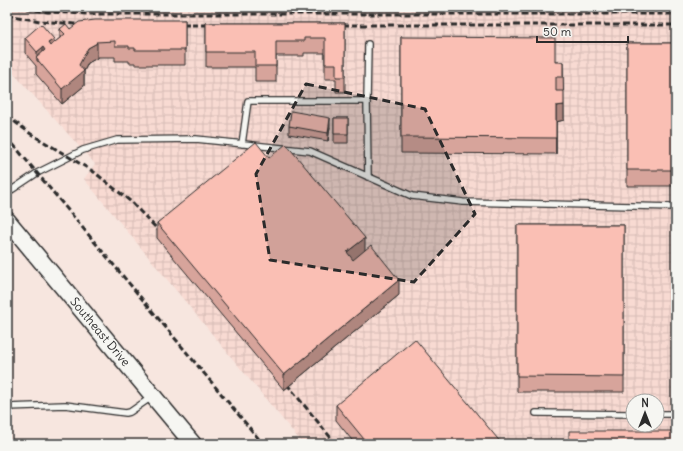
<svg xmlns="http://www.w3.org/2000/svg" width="683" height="451" viewBox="0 0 683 451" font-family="Delius,sans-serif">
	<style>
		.industrial { fill: url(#industrial-grid); fill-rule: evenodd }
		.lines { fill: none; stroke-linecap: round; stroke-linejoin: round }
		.lane-casing { stroke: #2b2b2b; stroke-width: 8 }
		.secondary-casing { stroke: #2b2b2b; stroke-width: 19 }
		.lane { stroke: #f6f6f2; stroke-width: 5.5 }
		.secondary { stroke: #f6f6f2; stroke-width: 16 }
		.rail { stroke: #2b2b2b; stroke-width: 3; stroke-dasharray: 6 3; stroke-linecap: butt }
		.wall { fill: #d7a49b; stroke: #2b2b2b }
		.shaded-wall { fill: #af867e; stroke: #2b2b2b }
		.building { fill: #fabfb4; stroke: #2b2b2b }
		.marked { fill: #2b2b2b; fill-opacity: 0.2; stroke: #2b2b2b; stroke-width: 3; stroke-dasharray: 8 5; stroke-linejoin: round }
		.labels { text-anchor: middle; stroke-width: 3; stroke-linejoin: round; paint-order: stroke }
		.street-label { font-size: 12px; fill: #2b2b2b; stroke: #f6f6f2 }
	</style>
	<defs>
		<pattern id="industrial-grid" width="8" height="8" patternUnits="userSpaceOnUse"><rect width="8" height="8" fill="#f8dad2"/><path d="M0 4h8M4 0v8" fill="none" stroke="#d5bbb4"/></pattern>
	</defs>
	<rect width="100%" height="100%" fill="#f7e6df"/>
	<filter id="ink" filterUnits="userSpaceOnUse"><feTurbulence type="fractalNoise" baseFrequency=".025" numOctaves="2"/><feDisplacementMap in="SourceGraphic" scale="8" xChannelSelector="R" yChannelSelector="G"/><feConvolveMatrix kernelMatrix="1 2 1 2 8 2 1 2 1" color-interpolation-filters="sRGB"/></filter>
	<g filter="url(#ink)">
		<!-- industrial -->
		<path class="industrial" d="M7 7H676V444H303L84 179 95 164 7 66ZM633 401H657V425H633Z"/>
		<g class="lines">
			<!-- lane casing -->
			<g class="lane-casing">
				<path id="lane" d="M367 101 368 44
					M242 144 248 101H367L368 177
					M7 193 37 173 83 150 117 140 196 139 310 151 412 196 463 202 676 207
					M7 407 65 405 126 413 130 412 153 396
					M536 413 633 414
					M657 414H676"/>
			</g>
			<!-- secondary casing -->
			<g class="secondary-casing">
				<path id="secondary" d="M7 220 193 444"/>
			</g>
			<!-- lane -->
			<use href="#lane" class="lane"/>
			<!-- secondary -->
			<use href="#secondary" class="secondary"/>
			<!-- rail -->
			<path class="rail" d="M18 7 48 12 89 14H676
				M575 9 595 7
				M7 15 40 21 86 25
				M174 25H216
				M334 25H676
				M7 116 31 134 94 172 130 201 165 237
				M7 137 263 444
				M281 377 336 444"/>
		</g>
		<!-- wall -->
		<path class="wall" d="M185 20V65H135V63H129V61H115V57H97V58L88 63 84 71V86L62 104 36 74V66L25 53V38L54 43 60 38V29H70Z
			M206 23H345V92H336V79H325V53H304V56H276V82H255V67H206Z
			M401 37 555 62H563L564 120 556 122V154L401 153Z
			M627 43H676V186H627Z
			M334 118H348V143H334Z
			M289 126 330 127 328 141 289 134Z
			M269 158 399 295 284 390 157 238V223Z
			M517 225H624V392H517Z
			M336 405 502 444H355L336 420Z"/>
		<!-- shaded-wall -->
		<path class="shaded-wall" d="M54 39V54L48 43Z
			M97 43V58L88 63 84 71V86L62 104V89L88 48Z
			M43 47V63L37 61V52Z
			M564 105V120L556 122V154V106Z
			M330 118V127L328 141V133Z
			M365 238V254L347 268V252Z
			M399 280V295L284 390V375Z"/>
		<!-- building -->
		<path class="building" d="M95 20H185V50H135V48H129V46H115V41L96 42 97 43 88 48 79 65 84 71 62 89 36 58 45 50 43 47 37 52 25 38 41 24 54 39 48 43 50 46 65 34 60 29 66 24 70 29 79 22Z
			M206 23H345V77H336V64H325V38H304V41H276V66H255V52H206Z
			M401 37 555 38V62H563V77H556V91H564V105L556 106V138L401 137Z
			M627 43H676V170H627Z
			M291 111 330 118 328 133 289 126Z
			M334 118H348V134H334Z
			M256 142 269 158 286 144 365 238 347 252 353 260 371 245 399 280 284 375 157 223Z
			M517 225H624V377L517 376Z
			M415 339 502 444H368L336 405Z
			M569 431H675V444H569Z"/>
	</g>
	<!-- marked area -->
	<path class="marked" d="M306 84 425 109 475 214 414 282 270 260 256 174Z"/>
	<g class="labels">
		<!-- street labels -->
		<g class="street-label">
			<text transform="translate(100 332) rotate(50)" y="4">Southeast Drive</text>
		</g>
	</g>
	<!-- margin -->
	<rect width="683" height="451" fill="none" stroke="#f6f6f2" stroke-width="24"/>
	<rect x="12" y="12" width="659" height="427" fill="none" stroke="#2b2b2b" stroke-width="1.5" filter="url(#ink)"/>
	<!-- north arrow -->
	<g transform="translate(645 413)"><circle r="19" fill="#f6f6f2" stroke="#a5a5a2"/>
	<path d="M0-3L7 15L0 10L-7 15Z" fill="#2b2b2b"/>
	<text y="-6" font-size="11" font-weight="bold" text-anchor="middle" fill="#2b2b2b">N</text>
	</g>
	<!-- scale -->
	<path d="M537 36v6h91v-6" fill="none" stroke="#2b2b2b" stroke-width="2"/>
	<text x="543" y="36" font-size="12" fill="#2b2b2b" stroke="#f6f6f2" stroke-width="3" paint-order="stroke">50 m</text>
</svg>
